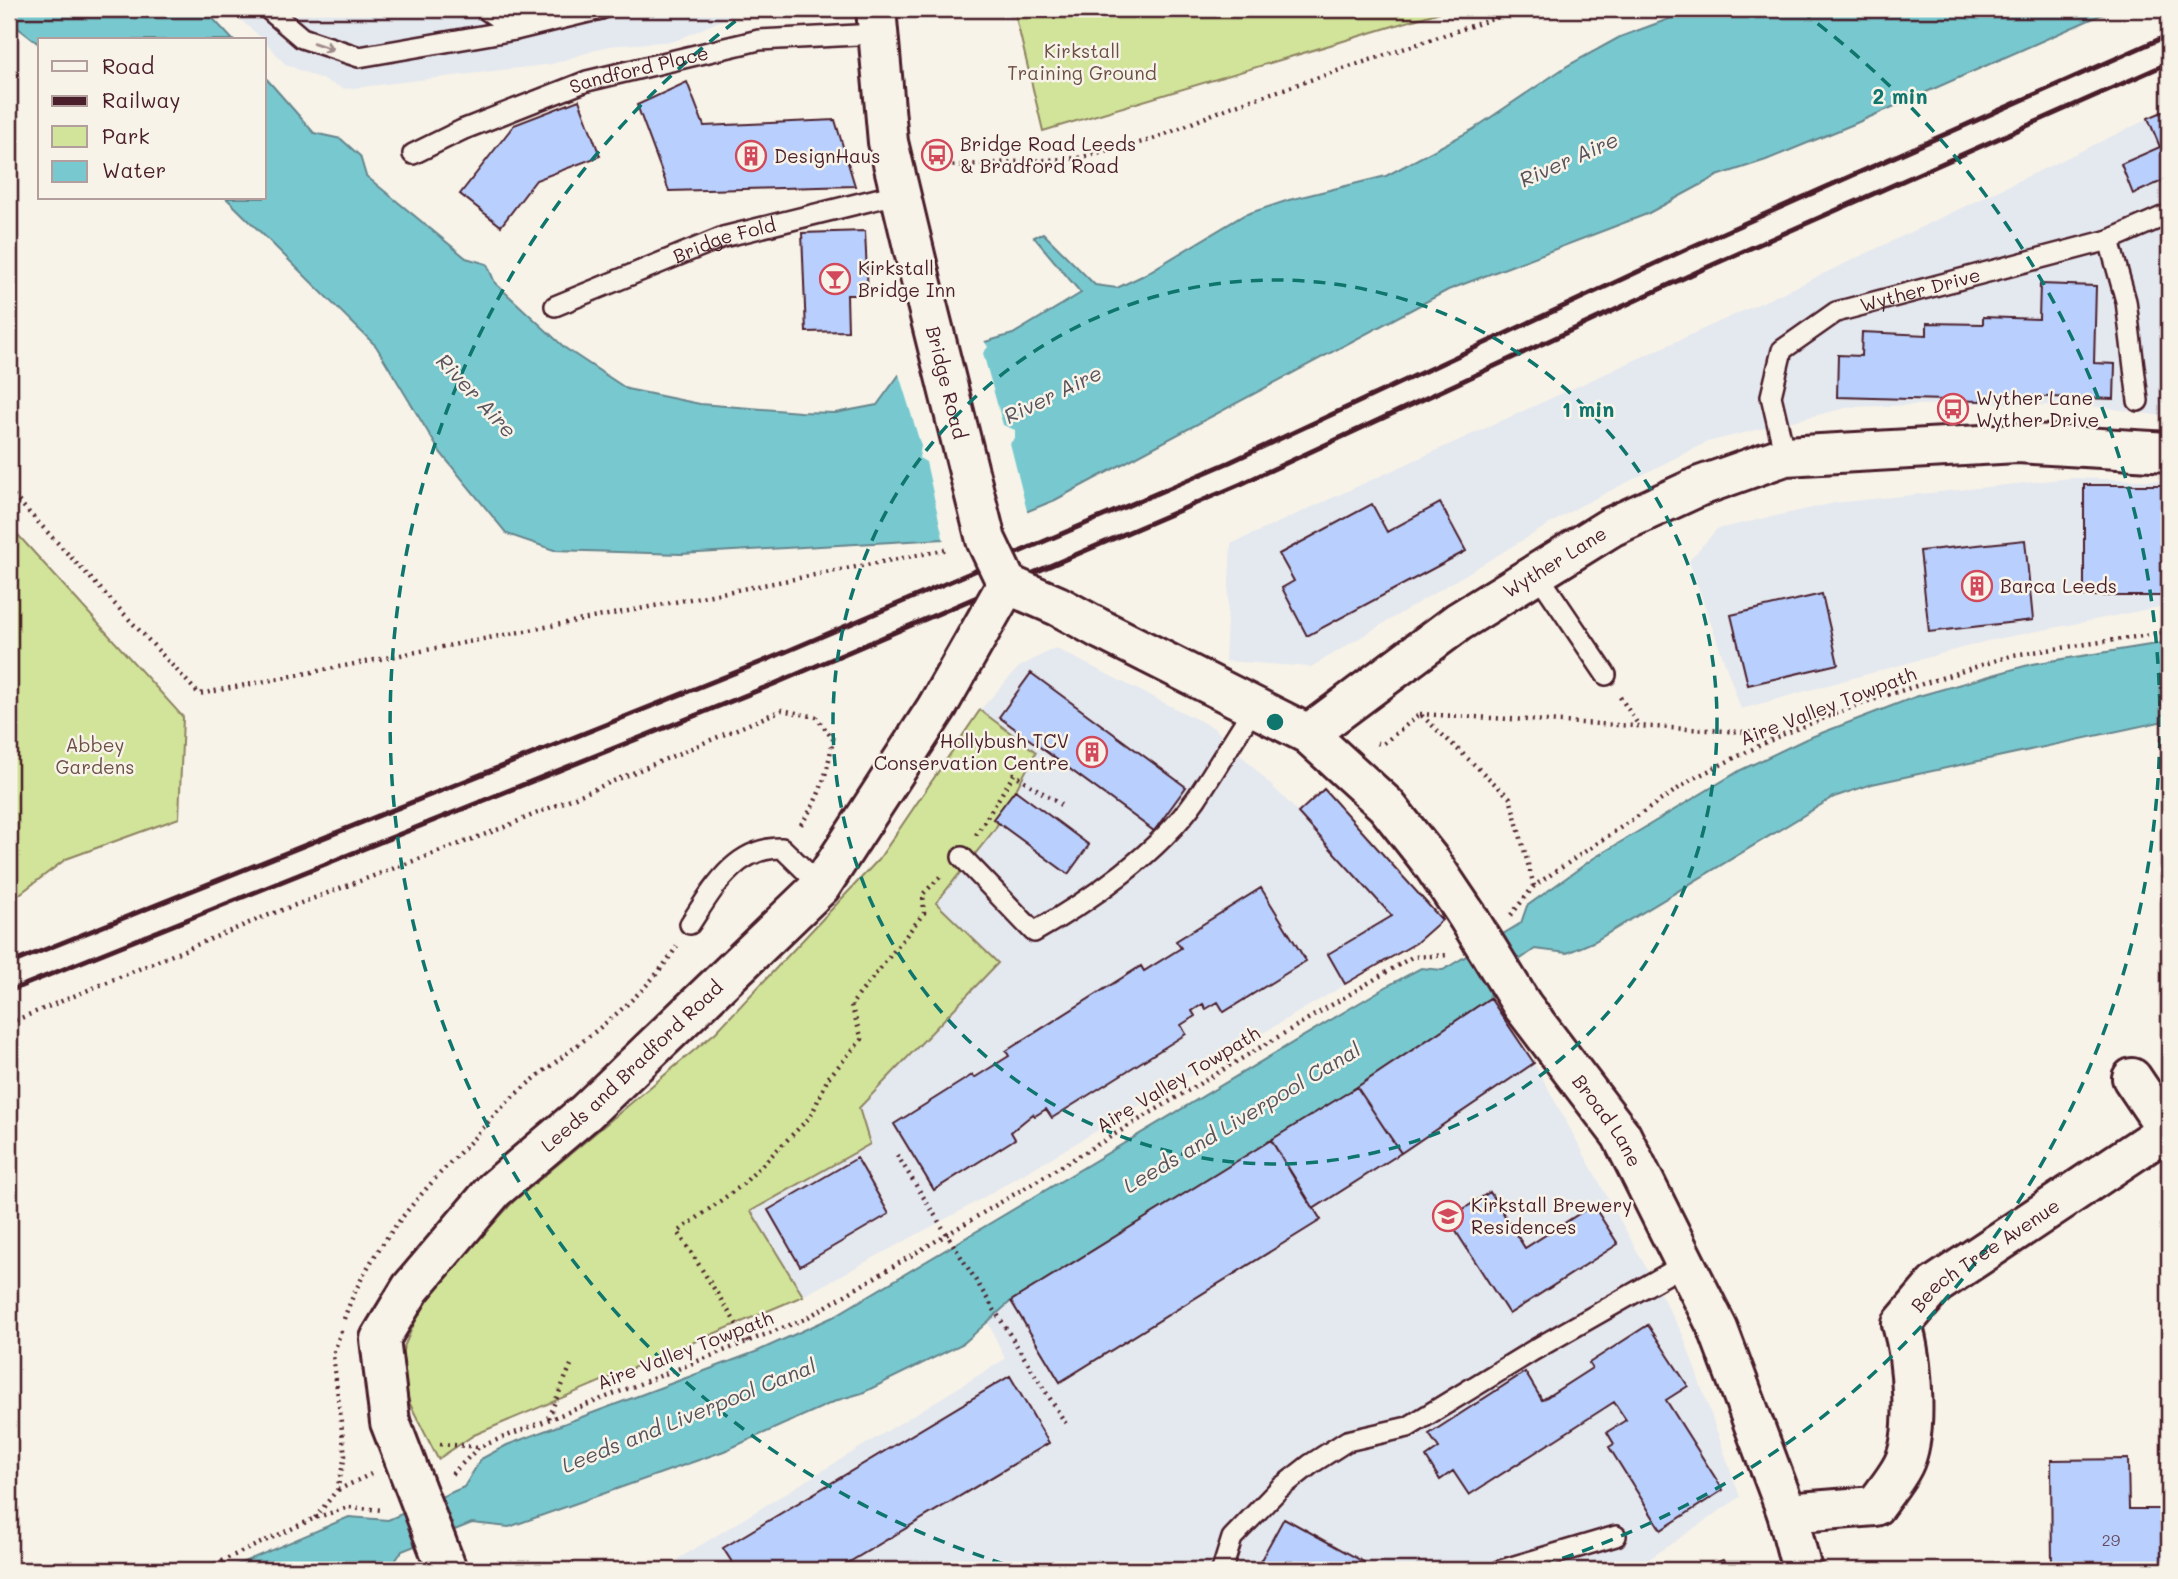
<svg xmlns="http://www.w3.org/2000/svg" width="2178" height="1579" viewBox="0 0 2178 1579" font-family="Mali,sans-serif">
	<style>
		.built { fill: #e4e8ef }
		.green { fill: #d1e499; stroke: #8e8262; stroke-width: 2 }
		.water { fill: #78c9cf; stroke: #66858d; stroke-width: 2 }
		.pier { fill: #f7f3e8 }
		.building { fill: #b9d0fe; stroke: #4a1f2b; stroke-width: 2 }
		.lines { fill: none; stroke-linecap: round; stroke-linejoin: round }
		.service-casing { stroke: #4a1f2b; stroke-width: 24 }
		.minor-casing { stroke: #4a1f2b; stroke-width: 44 }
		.tertiary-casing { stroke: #4a1f2b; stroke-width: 44 }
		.secondary-casing { stroke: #4a1f2b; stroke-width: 44 }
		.path { stroke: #4a1f2b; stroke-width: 4.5; stroke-dasharray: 2 5; stroke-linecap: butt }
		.service { stroke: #f7f3e8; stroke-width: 19 }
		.minor { stroke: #f7f3e8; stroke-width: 38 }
		.tertiary { stroke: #f7f3e8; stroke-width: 38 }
		.secondary { stroke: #f7f3e8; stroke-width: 38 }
		.rail { stroke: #4a1f2b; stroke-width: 5 }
		.tertiary-bridge-casing { stroke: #4a1f2b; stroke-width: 44; stroke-linecap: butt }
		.secondary-bridge-casing { stroke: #4a1f2b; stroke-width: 44; stroke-linecap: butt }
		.path-bridge { stroke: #4a1f2b; stroke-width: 4.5; stroke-dasharray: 2 5; stroke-linecap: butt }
		.tertiary-bridge { stroke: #f7f3e8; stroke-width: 38 }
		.secondary-bridge { stroke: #f7f3e8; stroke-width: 38 }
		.oneway { stroke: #a0898a }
		.ring { fill: none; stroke: #0f766e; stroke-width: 3.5; stroke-dasharray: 12 9 }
		.labels { text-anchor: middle; stroke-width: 5; stroke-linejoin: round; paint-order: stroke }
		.number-label { font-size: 16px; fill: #664b60 }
		.park-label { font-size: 19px; fill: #6c5046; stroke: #f7f3e8 }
		.street-label { font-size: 19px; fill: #4a1f2b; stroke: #f7f3e8 }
		.poi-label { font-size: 19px; fill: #4a1f2b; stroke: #f7f3e8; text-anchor: start }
		.water-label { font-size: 21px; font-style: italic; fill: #58525c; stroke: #f7f3e8 }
		.centre { fill: #0f766e; stroke: #f7f3e8; stroke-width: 3.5 }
		.ring-label { font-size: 21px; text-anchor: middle; font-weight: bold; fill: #0f766e; stroke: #f7f3e8; stroke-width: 5; stroke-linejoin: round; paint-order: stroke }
	</style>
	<rect width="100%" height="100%" fill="#f7f3e8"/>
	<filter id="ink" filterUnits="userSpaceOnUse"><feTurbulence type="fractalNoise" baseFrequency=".0143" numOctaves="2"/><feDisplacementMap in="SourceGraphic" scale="14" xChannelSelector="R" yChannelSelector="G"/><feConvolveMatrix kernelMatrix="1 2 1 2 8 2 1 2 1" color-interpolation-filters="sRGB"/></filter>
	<g filter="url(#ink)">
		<!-- built -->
		<path class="built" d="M228 9H746L675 41 608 46 552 64 345 89 285 64 264 40Z
			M2169 109V417L2101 407 1980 403 1850 407 1707 442 1578 507 1311 667 1225 661 1231 544 1800 285Z
			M2072 478 2169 481V605L1987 641 1741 709 1689 561 1717 529 1835 503Z
			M1055 648 1214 728 1298 812 1324 789 1442 920 1416 943 962 1210 803 1296 751 1211 870 1144 859 1108 997 963 936 903 995 829 1036 752 980 710 1019 667Z
			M1490 998 1534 1063 1683 1335 1740 1497 1633 1570H684L678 1559 1005 1359 988 1322 1011 1301 1357 1087Z"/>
		<!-- green -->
		<path class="green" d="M1014 9H1450L1043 131Z
			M9 525 183 717 179 818 66 859 9 902Z
			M980 710 1036 752 995 829 936 903 998 963 859 1108 870 1144 751 1211 803 1296 474 1435 438 1459 410 1404 397 1363 425 1298 514 1201 716 1032 879 859Z"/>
		<!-- water -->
		<path class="water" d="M9 9H204L233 40H40V45L9 21Z
			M1696 9H2114L1854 124 1766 160 1717 176 1647 214 1448 290 1055 500 962 538 681 554 554 550 507 534 440 452 376 346 226 198H264V76L314 133 341 139 360 156 366 176 466 258 487 264 495 283 565 348 627 389 700 404 800 412 835 413 877 405 907 364 1013 334 1081 293 1034 237 1043 233 1095 285 1117 288 1142 276 1244 215 1289 200 1386 176 1472 130 1567 66 1620 37Z
			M2169 642V720L1872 784 1834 797 1595 941 1567 953 1535 949 1487 982 1490 998 1357 1087 1011 1301 964 1343 862 1393 838 1400 724 1451 509 1527 472 1523 402 1551 389 1570H225L349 1517 388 1520 464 1487 481 1459 507 1445 758 1351 833 1317 1391 984 1421 968 1443 970 1521 923 1527 906 1594 858 1741 770 1806 739 1915 697 2032 664Z"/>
		<!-- pier -->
		<path class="pier" d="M983 339 988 347 983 353 1003 425 1015 430V438L1010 443 1028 515 963 541 944 542 926 462 919 458 921 446 898 371 906 361Z"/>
		<!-- building -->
		<path class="building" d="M687 82 704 126 835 120 855 186 669 191 637 105Z
			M579 100 600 156 536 180 501 226 460 194 514 125Z
			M2169 109V178L2133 194 2121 164 2160 147 2148 118Z
			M865 231 868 295H847L848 331 806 332 802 233Z
			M2040 284 2096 286 2094 363 2115 364 2114 399 1981 395V401L1837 397 1838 355 1861 356 1862 332 1927 335V323L1983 324V317L2039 319Z
			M2084 485H2167V596H2084Z
			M1440 503 1466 551 1307 636 1282 588 1294 581 1279 554 1372 504 1387 532Z
			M2025 540 2033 620 1929 632 1920 551Z
			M1822 594 1838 664 1748 685 1731 615Z
			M1031 673 1186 787 1154 831 999 717Z
			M1324 789 1442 920 1416 943 1345 984 1328 954 1392 916 1298 813Z
			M1015 790 1089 845 1068 874 993 819Z
			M1261 888 1306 961 1224 1012 1218 1002 1206 1009 1203 1004 1192 1011 1195 1016 1181 1025 1186 1034 1052 1118 1046 1109 1035 1116 1033 1114 1011 1132 1015 1139 934 1190 894 1124 972 1075 974 1078 1009 1056 1006 1051 1141 966 1144 971 1181 948 1176 941Z
			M1490 998 1534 1063 1401 1153 1357 1087Z
			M1357 1087 1401 1153 1313 1209 1271 1140Z
			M1271 1140 1321 1220 1060 1382 1011 1301Z
			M857 1158 889 1214 800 1266 768 1210Z
			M1490 1192 1525 1248 1593 1205 1618 1244 1509 1314 1448 1219Z
			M1648 1325 1688 1386 1666 1400 1723 1490 1661 1530 1609 1447 1614 1444 1607 1432 1626 1420 1614 1402 1469 1495 1453 1471 1440 1480 1426 1457 1439 1448 1429 1434 1525 1372 1542 1400 1592 1368 1589 1363Z
			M1010 1376 1049 1443 836 1570H737L723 1548Z
			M2128 1459 2129 1509H2169V1570H2052L2051 1460Z
			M1284 1518 1364 1562 1359 1570 1256 1569Z
			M1723 1560 1727 1570H1692Z
			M1124 1563 1128 1570H1113Z
			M1143 1563 1147 1570H1131Z"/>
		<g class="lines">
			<!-- service casing -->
			<g class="service-casing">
				<g id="service">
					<path d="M268 9 302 38 359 57 515 30 601 9"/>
					<path d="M485 9 515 30"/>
					<path id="s1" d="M413 154 462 130 587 81 759 40 877 34"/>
					<path d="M2109 240 2126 301 2138 401"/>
					<path id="s2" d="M555 306 723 237 901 193"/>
					<path id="s3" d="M1785 456 1771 396 1782 350 1836 312 2109 240 2169 214"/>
					<path d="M1537 573 1606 675"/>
					<path d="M962 857 1034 932C1091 900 1158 853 1196 799 1216 769 1234 738 1254 708"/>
					<path d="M690 924C713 889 735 847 782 848L821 886"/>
					<path d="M1222 1570 1232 1538 1279 1489 1311 1464 1347 1441 1408 1427 1534 1350 1685 1264"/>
					<path d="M1501 1570 1616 1536"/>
				</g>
			</g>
			<!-- minor casing -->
			<g class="minor-casing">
				<g id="minor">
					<path d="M2132 1078 2167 1130"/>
					<path id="s4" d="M1787 1513 1875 1506C1884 1493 1896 1479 1903 1465 1919 1433 1912 1358 1902 1324L1935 1285 2167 1130 2169 1133"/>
				</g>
			</g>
			<!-- tertiary casing -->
			<g class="tertiary-casing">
				<g id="tertiary">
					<path d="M1100 629 1308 734 1386 805 1431 862 1466 914"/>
					<path id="s5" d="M1308 734 1458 622 1611 527 1700 486 1785 456 2017 443 2169 452"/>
					<path id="s6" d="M1522 1005 1621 1135 1718 1329 1787 1513 1802 1570"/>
				</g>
			</g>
			<!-- secondary casing -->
			<g class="secondary-casing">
				<g id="secondary">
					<path d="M876 9 888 142 919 272"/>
					<path id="s7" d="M390 1422 380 1339 411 1288 494 1190 586 1112 821 886 937 707"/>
				</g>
			</g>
			<!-- path -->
			<path class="path" d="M925 143H936L947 166 1078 158 1151 140 1230 107 1522 9
				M9 491 199 694 949 549
				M1620 697 1639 726
				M1420 714 1779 734
				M1377 743 1383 744 1420 714 1510 798 1534 886
				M976 835 1014 774 1064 807
				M1511 915 1534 886 1694 778 1781 735 1866 702 2013 655 2169 632
				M9 1023 266 916 502 828 782 710 816 717 833 739C827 774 820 799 799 827
				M344 1319C368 1249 422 1191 473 1139 487 1124 501 1107 517 1093 572 1046 638 1008 677 946
				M748 1342 678 1232 742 1185 811 1116 828 1078 862 1039 851 1005 924 913 923 894 941 876
				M548 1418 571 1365
				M440 1444 479 1447
				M452 1474 479 1447 805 1319 1412 957 1449 955
				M338 1490 371 1474
				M315 1518 337 1490 345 1456 333 1355 342 1328
				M202 1570 315 1518 349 1507 382 1510"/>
			<!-- service -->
			<use href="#service" class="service"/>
			<!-- minor -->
			<use href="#minor" class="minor"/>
			<!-- tertiary -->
			<use href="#tertiary" class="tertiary"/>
			<!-- secondary -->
			<use href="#secondary" class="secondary"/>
			<!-- rail -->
			<path class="rail" d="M9 964 764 661 1230 462 1691 247 2169 35
				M9 991 774 684 1241 484 1701 270 2169 63"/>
			<!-- tertiary-bridge casing -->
			<g class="tertiary-bridge-casing">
				<path id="tertiary-bridge" d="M1007 584 1058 606 1100 629
					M1466 914 1522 1005"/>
			</g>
			<!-- secondary-bridge casing -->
			<g class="secondary-bridge-casing">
				<g id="secondary-bridge">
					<path id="s8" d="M919 272 986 540 1007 584 937 707"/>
					<path d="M390 1422 447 1570"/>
				</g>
			</g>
			<!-- path-bridge -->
			<path class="path-bridge" d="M897 1155 1066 1424"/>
			<!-- tertiary-bridge -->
			<use href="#tertiary-bridge" class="tertiary-bridge"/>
			<!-- secondary-bridge -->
			<use href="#secondary-bridge" class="secondary-bridge"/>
		</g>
		<!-- one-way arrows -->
		<defs><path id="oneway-shaft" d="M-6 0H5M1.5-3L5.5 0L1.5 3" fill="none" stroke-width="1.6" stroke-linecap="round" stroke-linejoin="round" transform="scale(1.75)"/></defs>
		<use class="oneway" href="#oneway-shaft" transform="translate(323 46) rotate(19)"/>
	</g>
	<!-- distance rings -->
	<g class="ring">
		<circle cx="1275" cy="722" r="442"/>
		<path d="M1024 1570A884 884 0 0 1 749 11M1801 11A884 884 0 0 1 1526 1570"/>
	</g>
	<!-- icons -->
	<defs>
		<g id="bus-ring" transform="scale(1.575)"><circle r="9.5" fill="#f7f3e8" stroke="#d1495b" stroke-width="1.5"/><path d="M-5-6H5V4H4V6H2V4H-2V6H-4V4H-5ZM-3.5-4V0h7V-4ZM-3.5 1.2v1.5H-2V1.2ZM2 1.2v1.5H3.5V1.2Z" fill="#d1495b"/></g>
		<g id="building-ring" transform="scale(1.575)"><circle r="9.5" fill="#f7f3e8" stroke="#d1495b" stroke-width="1.5"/><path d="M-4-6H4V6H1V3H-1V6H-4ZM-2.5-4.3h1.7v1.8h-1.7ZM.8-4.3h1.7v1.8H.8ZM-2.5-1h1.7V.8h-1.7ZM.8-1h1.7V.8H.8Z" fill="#d1495b"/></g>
		<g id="bar-ring" transform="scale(1.575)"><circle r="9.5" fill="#f7f3e8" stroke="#d1495b" stroke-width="1.5"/><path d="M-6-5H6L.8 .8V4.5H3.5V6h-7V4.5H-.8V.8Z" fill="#d1495b"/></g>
		<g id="university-ring" transform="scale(1.575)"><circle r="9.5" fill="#f7f3e8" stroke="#d1495b" stroke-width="1.5"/><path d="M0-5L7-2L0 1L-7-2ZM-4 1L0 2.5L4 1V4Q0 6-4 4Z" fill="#d1495b"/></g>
	</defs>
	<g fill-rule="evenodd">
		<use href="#bus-ring" x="937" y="155"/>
		<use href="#building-ring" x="751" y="156"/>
		<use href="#bar-ring" x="835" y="279"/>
		<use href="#bus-ring" x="1953" y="409"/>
		<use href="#building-ring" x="1977" y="586"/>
		<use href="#building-ring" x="1092" y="752"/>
		<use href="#university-ring" x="1448" y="1216"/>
	</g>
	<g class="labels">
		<!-- number labels -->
		<g class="number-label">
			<text x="2111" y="1546">29</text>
		</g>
		<!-- park labels -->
		<g class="park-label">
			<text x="1082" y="58">Kirkstall<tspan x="1082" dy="22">Training Ground</tspan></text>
			<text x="95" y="752">Abbey<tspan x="95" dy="22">Gardens</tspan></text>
		</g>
		<!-- street labels -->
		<g class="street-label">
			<text dy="7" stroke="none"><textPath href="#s1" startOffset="242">Sandford Place</textPath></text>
			<text dy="7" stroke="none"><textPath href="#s2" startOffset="182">Bridge Fold</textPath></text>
			<text dy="7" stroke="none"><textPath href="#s3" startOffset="262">Wyther Drive</textPath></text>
			<text dy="7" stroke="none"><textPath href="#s8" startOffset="114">Bridge Road</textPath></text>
			<text dy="7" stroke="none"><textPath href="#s5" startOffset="301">Wyther Lane</textPath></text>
			<text transform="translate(1828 706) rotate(-21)" y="7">Aire Valley Towpath</text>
			<text dy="7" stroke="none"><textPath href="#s7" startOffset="457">Leeds and Bradford Road</textPath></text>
			<text transform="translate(1178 1079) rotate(-31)" y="7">Aire Valley Towpath</text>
			<text dy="7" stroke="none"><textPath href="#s6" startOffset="144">Broad Lane</textPath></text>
			<text dy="7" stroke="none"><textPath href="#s4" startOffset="390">Beech Tree Avenue</textPath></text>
			<text transform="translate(685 1350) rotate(-21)" y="7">Aire Valley Towpath</text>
		</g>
		<!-- poi labels -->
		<g class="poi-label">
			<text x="960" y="151">Bridge Road Leeds<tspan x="960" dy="22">&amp; Bradford Road</tspan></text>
			<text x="774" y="163">DesignHaus</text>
			<text x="858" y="275">Kirkstall<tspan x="858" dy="22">Bridge Inn</tspan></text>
			<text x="1976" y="405">Wyther Lane<tspan x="1976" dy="22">Wyther Drive</tspan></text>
			<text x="2000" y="593">Barca Leeds</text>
			<text x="1069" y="748" text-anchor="end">Hollybush TCV<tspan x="1069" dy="22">Conservation Centre</tspan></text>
			<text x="1471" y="1212">Kirkstall Brewery<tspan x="1471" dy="22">Residences</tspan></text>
		</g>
		<!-- water labels -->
		<g class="water-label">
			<text transform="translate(1569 160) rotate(-24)" y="7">River Aire</text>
			<text transform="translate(1053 395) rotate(-26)" y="7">River Aire</text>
			<text transform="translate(476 396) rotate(47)" y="7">River Aire</text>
			<text transform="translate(1242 1118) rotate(-31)" y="7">Leeds and Liverpool Canal</text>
			<text transform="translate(689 1416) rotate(-22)" y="7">Leeds and Liverpool Canal</text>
		</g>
	</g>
	<circle cx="1275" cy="722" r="10" class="centre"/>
	<g class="ring-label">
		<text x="1900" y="104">2 min</text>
		<text x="1588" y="417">1 min</text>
	</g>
	<!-- margin -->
	<rect width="2178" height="1579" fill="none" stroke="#f7f3e8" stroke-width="35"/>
	<rect x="18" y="18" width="2143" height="1544" fill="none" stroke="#4a1f2b" stroke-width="2.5" filter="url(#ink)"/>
	<!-- legend -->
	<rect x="38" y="38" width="228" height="161" fill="#f7f3e8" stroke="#b29e9c" stroke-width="2"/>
	<rect x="52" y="61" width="35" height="10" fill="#f7f3e8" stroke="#b29e9c" stroke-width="2"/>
	<text x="102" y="74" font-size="21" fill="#4a1f2b">Road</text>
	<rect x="52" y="96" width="35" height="10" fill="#4a1f2b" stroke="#b29e9c" stroke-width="2"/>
	<text x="102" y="108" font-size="21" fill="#4a1f2b">Railway</text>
	<rect x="52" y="126" width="35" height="21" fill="#d1e499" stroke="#b29e9c" stroke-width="2"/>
	<text x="102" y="144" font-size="21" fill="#4a1f2b">Park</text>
	<rect x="52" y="161" width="35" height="21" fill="#78c9cf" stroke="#b29e9c" stroke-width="2"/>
	<text x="102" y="178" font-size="21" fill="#4a1f2b">Water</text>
</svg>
